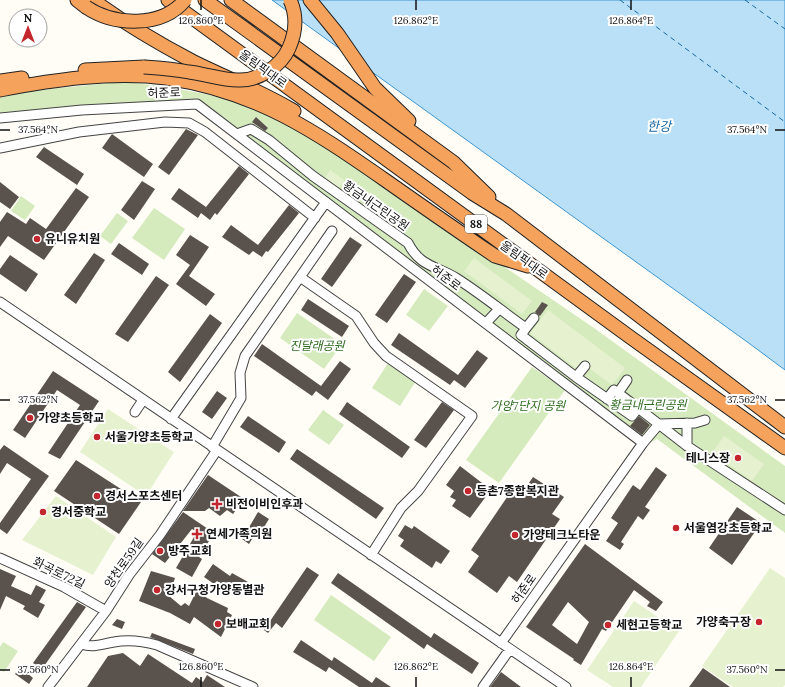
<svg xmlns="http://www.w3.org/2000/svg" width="785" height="687" viewBox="0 0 785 687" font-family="Lora,'Noto Sans KR',serif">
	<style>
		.green { fill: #d5ebbd }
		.pitch { fill: #e6f2cf }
		.water { fill: #b9e0f7; stroke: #3f96cf }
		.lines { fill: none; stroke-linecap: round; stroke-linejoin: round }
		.ferry { stroke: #1768a6; stroke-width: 1; stroke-dasharray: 5 4; stroke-linecap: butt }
		.building { fill: #5a524d; fill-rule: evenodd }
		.minor-casing { stroke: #444; stroke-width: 11 }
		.highway-casing { stroke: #222; stroke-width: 15 }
		.minor { stroke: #fff; stroke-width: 9 }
		.highway { stroke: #f5a25d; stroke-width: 13 }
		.highway-bridge-casing { stroke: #222; stroke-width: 15; stroke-linecap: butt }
		.highway-bridge { stroke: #f5a25d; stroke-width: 13 }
		.ticks { fill: none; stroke: #111; stroke-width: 1.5 }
		.poi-dot { fill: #c4262e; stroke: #fff; stroke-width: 1.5 }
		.labels { text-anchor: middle; stroke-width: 4; stroke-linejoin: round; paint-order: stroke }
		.shield { fill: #fff; stroke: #585858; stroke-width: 1 }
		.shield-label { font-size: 11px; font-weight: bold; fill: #111 }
		.street-label { font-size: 12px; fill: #111; stroke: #fff }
		.poi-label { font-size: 12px; font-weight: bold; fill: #111; stroke: #fff; text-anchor: start }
		.park-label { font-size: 12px; font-style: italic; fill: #2f6b1f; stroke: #fff }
		.water-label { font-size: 13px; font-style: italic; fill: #1768a6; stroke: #fff }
		.ticks-label { font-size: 10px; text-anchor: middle; fill: #111; stroke: #fff; stroke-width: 4; stroke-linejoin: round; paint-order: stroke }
	</style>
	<rect width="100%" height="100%" fill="#fffdf5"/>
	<!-- green -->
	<path class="green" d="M120 82C169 86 216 94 262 110 276 115 290 124 304 130L594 328 785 466V533L657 439 648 444 196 100 0 113V94Z
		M21 196 35 206 25 220 11 211Z
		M154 208 185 229 164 260 132 238Z
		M117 213 128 221 111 244 100 236Z
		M424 289 448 306 429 331 406 315Z
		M297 313 342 344 324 369 280 338Z
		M388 363 416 381 400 406 372 388Z
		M532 367 565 390 499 483 466 460Z
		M323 410 344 425 329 445 308 430Z
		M331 595 391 637 374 661 314 620Z
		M3 642 18 651 4 672 0 670V647Z"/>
	<!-- pitch -->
	<path class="pitch" d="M330 170 344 180 338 189 324 179Z
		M474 258 532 301 522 314 464 271Z
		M548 310 625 368 612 385 582 363 577 369 530 333Z
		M108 409 174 452 146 496 80 452Z
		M724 436 764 464 752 481 712 453Z
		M56 496 116 537 93 575 22 540Z
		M770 568 785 578V685L783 687H733L702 666Z
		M634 601 679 631 641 687H613L587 670Z"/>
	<!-- water -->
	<path class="water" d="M272 0H785V370L746 341Z"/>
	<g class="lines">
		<!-- ferry -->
		<path class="ferry" d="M620 0 785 122
			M745 0 785 29"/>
	</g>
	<!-- building -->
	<path class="building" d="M256 117 268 128 265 131 252 122Z
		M186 129 198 135 169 175 158 167Z
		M112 134 153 164 144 177 102 148Z
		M44 147 84 174 77 185 36 157Z
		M239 166 249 174 217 215 215 213 210 220 201 213 198 218 171 199 179 188 206 207Z
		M142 181 155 189 134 220 121 210Z
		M0 182 19 197 10 209 0 202Z
		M76 188 89 197 44 260 8 236 0 247V222L7 212 26 224 30 218 46 229Z
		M289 205 299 213 268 252 266 251 262 257 253 251 249 255 222 237 231 225 258 245Z
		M190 235 209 247 189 276 215 294 206 306 176 284 190 265 176 255Z
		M350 237 362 245 332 287 321 279Z
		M119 243 149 264 142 275 111 254Z
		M94 253 105 260 76 304 64 295Z
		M10 255 38 274 26 292 0 274V269Z
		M404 274 416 282 387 323 375 315Z
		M156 276 169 285 128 342 115 334Z
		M308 299 349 326 342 337 301 310Z
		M542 302 548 305 540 316 535 312Z
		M210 314 222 323 180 382 168 372Z
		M399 333 458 375 477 350 488 358 465 388 454 380 450 385 391 345Z
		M262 344 321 386 340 361 351 369 328 400 316 391 312 396 254 356Z
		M53 371 99 401 60 459 48 453 80 405 57 390 25 438 13 430Z
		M217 391 227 398 212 419 202 412Z
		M347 402 410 447 402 458 339 414Z
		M442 402 454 410 426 448 414 440Z
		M248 416 286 442 279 453 240 427Z
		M639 416 650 425 642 435 630 426Z
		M4 445 49 476 7 534 0 529V523L31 479 7 463 0 474V450Z
		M297 449 384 508 376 519 290 459Z
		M76 460 141 502 119 534 54 491Z
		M460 466 486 486 482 492 487 495 470 518 452 506 456 500 450 497 454 491 446 485Z
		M656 467 667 475 645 507 650 510 643 520 638 516 621 542 624 544 620 550 606 541 618 523 611 518 633 485 640 490Z
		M208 475 244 499 233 514 227 510 220 516 209 508 205 511H183Z
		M533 477 564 497 552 514 560 519 517 582 509 576 497 593 468 572 479 556 471 550 514 487 522 493Z
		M737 507 761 523 732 565 709 548Z
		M183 512 214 533 199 557 202 559 192 577 176 568 197 532 192 529 165 563 152 554Z
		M258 512 269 519 259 535 254 536 249 544 242 539Z
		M405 525 412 529 414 526 450 551 441 564 436 561 432 568 400 546 404 540 398 536Z
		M585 544 663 602 656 611 647 606 650 602 634 590 606 631 602 629 581 665 573 660 574 659 526 627ZM568 602 589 622 577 644 552 625Z
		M213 564 230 576 232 573 248 582 241 594 236 595 217 581 214 584 204 577Z
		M307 567 319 575 282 628 276 623 268 633 264 630Z
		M0 569 16 576 11 586 31 595 36 585 46 590 39 602 45 605 38 618 23 609 25 606 6 596 0 610Z
		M151 571 175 578 169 596 181 606 185 603 189 606 197 590 207 598 228 608 227 612 232 615 221 637 194 617 190 624 170 613 139 601Z
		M338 573 431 638 434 633 479 663 472 674 427 644 424 649 331 583Z
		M77 602 86 607 42 669 33 663Z
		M117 619 125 622 122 629 112 625Z
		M152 633 195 649 193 654 150 637Z
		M301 640 332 661 334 657 372 683 376 677 391 687H359L329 667 326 672 293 652Z
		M123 653 140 666 148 654 192 683 196 677 203 682 207 675 225 687H87L108 656Z
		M20 667 33 678 29 684 15 674Z
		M703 668 730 687H689Z
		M501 672 521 687H490Z"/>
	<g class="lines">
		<!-- minor casing -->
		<g class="minor-casing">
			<path id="minor" d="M0 118 82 110 197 104 643 443 501 643
				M237 134 251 129 269 140 313 176 408 243C420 267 437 266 456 278 480 293 503 312 526 328L521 335 576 377 632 416 638 408 687 446 785 510
				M0 148 79 132 165 122 189 123 205 132 315 218
				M300 277 356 316 374 343 386 356 472 416 418 491 401 508 371 555
				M0 302 566 687
				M486 323 499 309
				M526 328 534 318
				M576 377 585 366
				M618 393 627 380
				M607 399 614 390 638 408
				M135 412 143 400
				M171 419 326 202
				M687 423V446
				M643 443 659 424 695 423 705 420
				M212 447 241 398 240 373 245 356 332 231
				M0 558 64 587 106 611
				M81 644C94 648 101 644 114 642 129 639 143 641 157 645L253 687
				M48 687 106 611 129 575 160 535 217 450
				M483 687 510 649"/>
		</g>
		<!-- highway casing -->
		<g class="highway-casing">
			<path id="highway" d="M77 0 86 7
				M93 0C124 23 158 43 192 61 226 78 261 91 294 111
				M168 0 630 337 785 448
				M205 0 472 193 506 214 785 427
				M231 0 453 162 489 197
				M310 0 337 33 375 88 409 121
				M85 70 144 67
				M0 81 22 78
				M0 90C53 80 111 71 166 78 256 91 313 130 385 180 422 206 458 231 495 256L528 266"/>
		</g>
		<!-- minor -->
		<use href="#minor" class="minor"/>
		<!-- highway -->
		<use href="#highway" class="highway"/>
		<!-- highway-bridge casing -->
		<g class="highway-bridge-casing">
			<path id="highway-bridge" d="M86 7C114 26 162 28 185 0
				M144 67C159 68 174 69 189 72 205 74 222 80 238 80 259 81 281 66 289 48 296 32 297 15 290 0"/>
		</g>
		<!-- highway-bridge -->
		<use href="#highway-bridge" class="highway-bridge"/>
	</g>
	<!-- ticks -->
	<path class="ticks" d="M201 0V10M416 0V10M631 0V10M0 130H10M775 130H785M0 400H10M775 400H785M0 670H10M775 670H785M201 677V687M416 677V687M631 677V687"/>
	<!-- markers -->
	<g class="poi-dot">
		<circle cx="37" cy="239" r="4"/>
		<circle cx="30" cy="418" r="4"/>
		<circle cx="97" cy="437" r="4"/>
		<circle cx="738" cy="458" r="4"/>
		<circle cx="468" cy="491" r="4"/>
		<circle cx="97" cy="496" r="4"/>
		<path d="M215 498h4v4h4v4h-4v4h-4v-4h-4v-4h4z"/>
		<circle cx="43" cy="512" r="4"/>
		<circle cx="676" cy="528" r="4"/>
		<path d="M195 528h4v4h4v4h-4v4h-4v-4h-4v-4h4z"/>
		<circle cx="515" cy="535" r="4"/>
		<circle cx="160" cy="551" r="4"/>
		<circle cx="157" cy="590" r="4"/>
		<circle cx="759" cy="622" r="4"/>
		<circle cx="218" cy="624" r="4"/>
		<circle cx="608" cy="625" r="4"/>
	</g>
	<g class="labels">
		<!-- shield labels -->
		<rect class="shield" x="465" y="215" width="22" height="18" rx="3"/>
		<g class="shield-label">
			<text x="476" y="228">88</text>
		</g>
		<!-- street labels -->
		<g class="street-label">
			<text transform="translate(263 69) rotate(36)" y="4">올림픽대로</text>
			<text transform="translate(164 93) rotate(-2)" y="4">허준로</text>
			<text transform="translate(376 206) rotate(35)" y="4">황금내근린공원</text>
			<text transform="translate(524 260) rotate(36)" y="4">올림픽대로</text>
			<text transform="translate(446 278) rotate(37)" y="4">허준로</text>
			<text transform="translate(124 563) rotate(-55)" y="4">양천로59길</text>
			<text transform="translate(59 573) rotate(26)" y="4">화곡로72길</text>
			<text transform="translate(524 589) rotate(-55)" y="4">허준로</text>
		</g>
		<!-- poi labels -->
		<g class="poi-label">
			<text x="45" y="243">유니유치원</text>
			<text x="38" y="422">가양초등학교</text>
			<text x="105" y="441">서울가양초등학교</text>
			<text x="730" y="462" text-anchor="end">테니스장</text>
			<text x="476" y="495">등촌7종합복지관</text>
			<text x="105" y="500">경서스포츠센터</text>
			<text x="226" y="508">비전이비인후과</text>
			<text x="51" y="516">경서중학교</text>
			<text x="684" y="532">서울염강초등학교</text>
			<text x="206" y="538">연세가족의원</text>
			<text x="523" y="539">가양테크노타운</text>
			<text x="168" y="555">방주교회</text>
			<text x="165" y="594">강서구청가양동별관</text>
			<text x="751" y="626" text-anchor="end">가양축구장</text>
			<text x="226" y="628">보배교회</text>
			<text x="616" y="629">세현고등학교</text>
		</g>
		<!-- park labels -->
		<g class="park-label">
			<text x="317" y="350">진달래공원</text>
			<text x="648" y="409">황금내근린공원</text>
			<text x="528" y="410">가양7단지 공원</text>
		</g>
		<!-- water labels -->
		<g class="water-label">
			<text x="659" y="131">한강</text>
		</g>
	</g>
	<g class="ticks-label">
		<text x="201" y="24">126.860°E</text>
		<text x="416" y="24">126.862°E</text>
		<text x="631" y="24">126.864°E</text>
		<text x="38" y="133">37.564°N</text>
		<text x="747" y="133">37.564°N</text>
		<text x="38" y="403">37.562°N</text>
		<text x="747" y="403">37.562°N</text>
		<text x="201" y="670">126.860°E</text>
		<text x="416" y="670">126.862°E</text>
		<text x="631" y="670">126.864°E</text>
		<text x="38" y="673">37.560°N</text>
		<text x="747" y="673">37.560°N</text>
	</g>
	<!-- north arrow -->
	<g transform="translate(28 28)"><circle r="19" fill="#ffffff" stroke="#a0a0a0"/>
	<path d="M0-3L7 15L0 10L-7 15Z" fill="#c4262e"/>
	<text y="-6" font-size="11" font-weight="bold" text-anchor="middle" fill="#111111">N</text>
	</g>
</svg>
